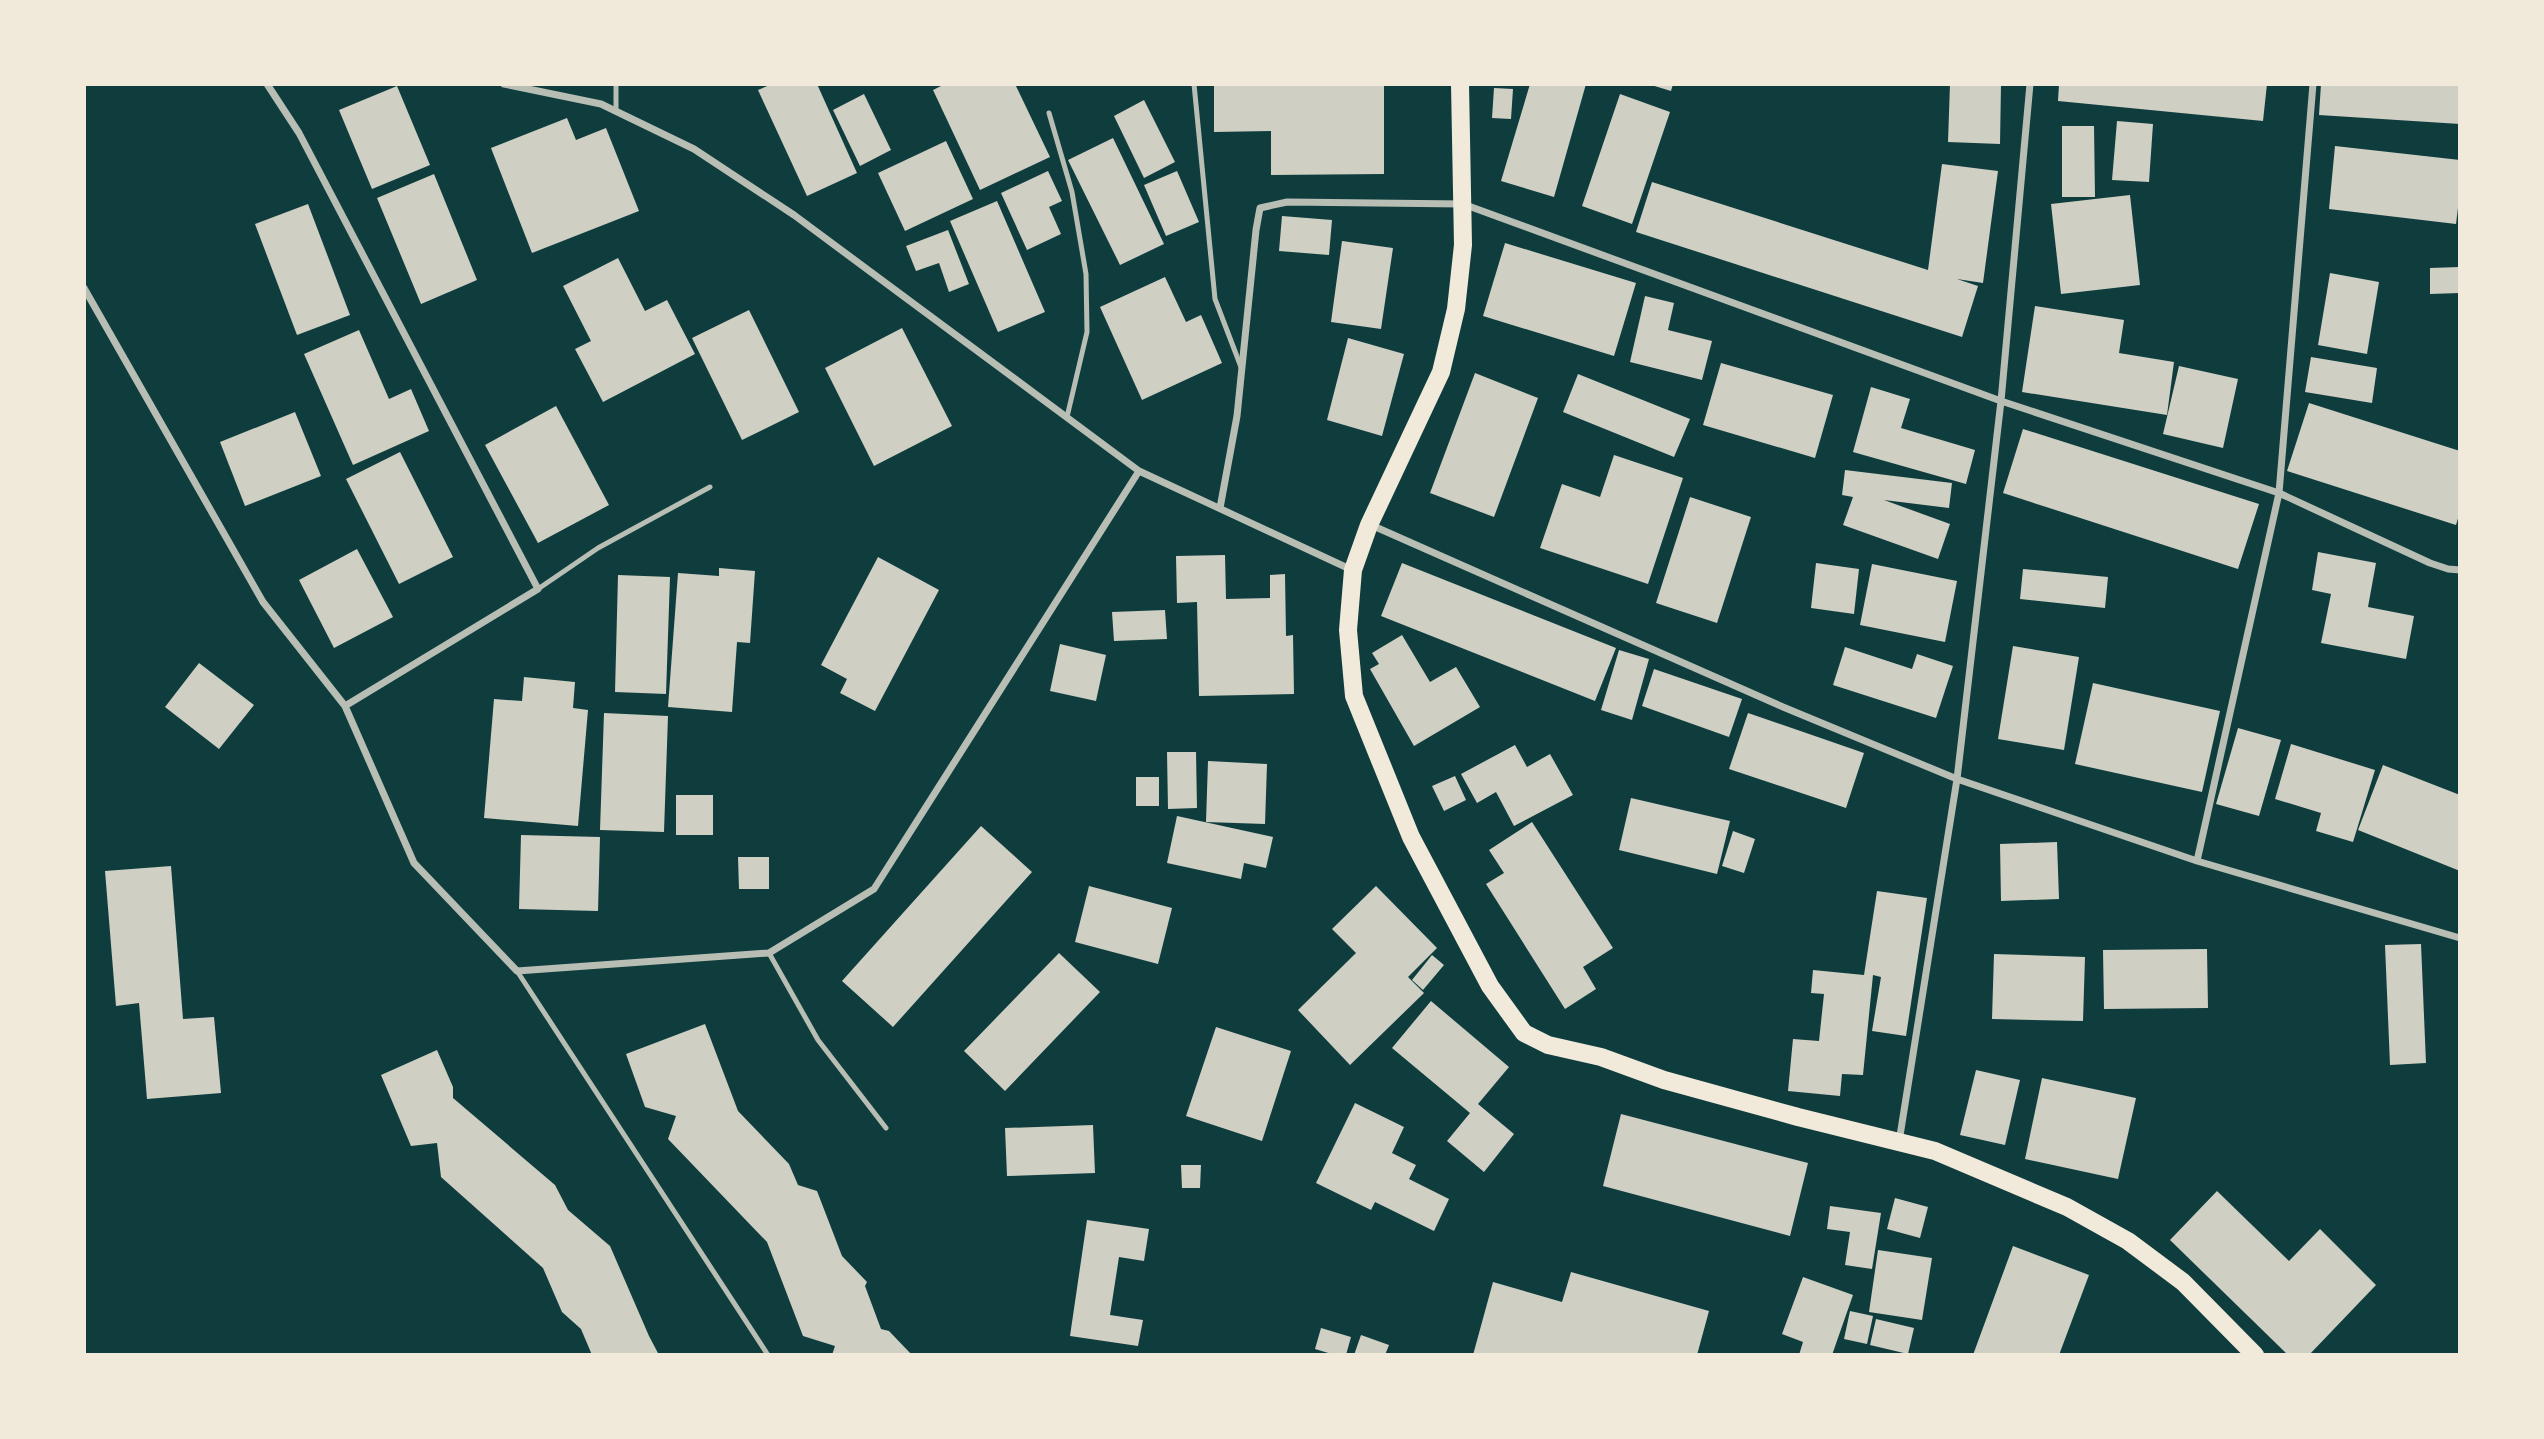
<svg xmlns="http://www.w3.org/2000/svg" width="2544" height="1439" viewBox="0 0 2544 1439" font-family="'Alegreya Sans',sans-serif">
	<style>
		.building { fill: #cfcfc3 }
		.lines { fill: none; stroke-linecap: round; stroke-linejoin: round }
		.service { stroke: #b8beb3; stroke-width: 5 }
		.minor { stroke: #b8beb3; stroke-width: 7 }
		.primary { stroke: #f1e9da; stroke-width: 18 }
	</style>
	<rect width="100%" height="100%" fill="#0f3d3e"/>
	<!-- building -->
	<path class="building" d="M772 84H817L857 173 807 196 758 90Z
		M945 84H1015L1050 157 980 190 933 90Z
		M1214 84H1384V174L1271 175V131L1214 132Z
		M1530 84H1586L1554 197 1501 181Z
		M1648 84H1673L1671 91Z
		M1950 84H2001L2000 144 1948 142Z
		M2059 84H2267L2263 121 2058 101Z
		M2321 84H2460V124L2319 115Z
		M397 86 430 165 372 189 339 110Z
		M1494 88 1513 89 1511 119 1492 118Z
		M864 94 891 150 860 166 833 110Z
		M1620 94 1670 112 1632 224 1582 206Z
		M1144 100 1175 162 1144 178 1114 116Z
		M567 118 576 140 606 128 639 211 532 253 491 148Z
		M2117 121 2153 124 2149 182 2112 180Z
		M2062 126H2094L2095 197H2062Z
		M1113 138 1164 244 1120 265 1068 160Z
		M946 141 973 199 905 231 878 173Z
		M2335 146 2460 160V192L2456 224 2329 209Z
		M1942 164 1998 171 1983 283 1957 279 1978 286 1962 337 1636 232 1652 182 1928 270Z
		M1048 171 1062 201 1049 207 1061 234 1027 250 1001 193Z
		M1177 171 1199 222 1166 236 1144 185Z
		M434 174 477 280 421 304 377 198Z
		M2130 195 2140 285 2061 294 2051 204Z
		M997 201 1045 312 998 332 950 221Z
		M308 204 350 315 297 335 255 224Z
		M1282 216 1332 220 1329 255 1279 251Z
		M948 230 969 284 949 292 939 263 916 271 906 246Z
		M1342 241 1393 248 1381 329 1331 322Z
		M1505 243 1636 283 1614 356 1483 316Z
		M618 258 645 311 667 300 695 354 603 402 575 349 591 341 563 286Z
		M2460 267V293L2430 294V268Z
		M2330 273 2379 282 2367 354 2318 345Z
		M1165 277 1186 322 1201 315 1222 363 1142 400 1100 307Z
		M1645 296 1674 303 1668 330 1712 341 1702 380 1630 362Z
		M2035 306 2124 320 2119 353 2174 362 2167 415 2022 392Z
		M749 310 799 412 742 440 692 338Z
		M902 328 952 426 874 466 825 368Z
		M359 330 389 399 411 389 429 431 353 465 304 354Z
		M1348 338 1404 354 1382 436 1327 420Z
		M2311 357 2377 368 2372 403 2305 392Z
		M1721 363 1833 395 1815 458 1703 425Z
		M2179 366 2238 379 2223 448 2163 434Z
		M1475 373 1538 398 1494 517 1430 493Z
		M1578 374 1690 419 1674 457 1563 412Z
		M1871 387 1910 399 1901 428 1975 450 1966 484 1853 452Z
		M2309 403 2460 451V512L2456 525 2287 471Z
		M556 406 609 505 538 543 485 445Z
		M295 412 321 476 245 506 220 442Z
		M2023 429 2259 504 2238 569 2003 493Z
		M400 452 453 557 399 584 346 479Z
		M1614 455 1683 478 1648 584 1540 548 1562 484 1600 497Z
		M1845 470 1952 483 1949 508 1884 500 1950 524 1938 559 1843 525 1853 497 1842 495Z
		M1690 497 1751 517 1717 623 1656 603Z
		M357 549 393 617 334 648 299 580Z
		M2318 552 2376 563 2368 607 2414 616 2406 659 2321 643 2331 594 2312 590Z
		M1225 555 1226 599 1270 598V575L1285 574 1286 636 1293 635 1294 694 1199 696 1197 602 1177 603 1176 556Z
		M878 557 939 590 875 711 840 693 847 679 821 665Z
		M1402 563 1616 648 1595 701 1381 616Z
		M1816 563 1859 569 1854 614 1811 608Z
		M1872 564 1957 581 1945 642 1860 625Z
		M719 568 755 571 750 643 737 642 732 712 668 707 678 573 719 576Z
		M2023 569 2108 577 2105 608 2020 599Z
		M618 575 670 577 666 694 615 692Z
		M1165 610 1167 639 1114 641 1112 612Z
		M1402 635 1430 682 1456 667 1480 707 1414 746 1370 669 1379 664 1372 653Z
		M1060 644 1106 655 1096 701 1050 691Z
		M2013 646 2079 657 2064 750 1998 739Z
		M1845 647 1912 669 1917 654 1953 666 1936 718 1833 685Z
		M1619 650 1649 659 1632 720 1601 710Z
		M199 663 254 705 219 749 165 707Z
		M1654 669 1742 699 1729 737 1642 706Z
		M524 677 575 682 573 708 588 710 578 826 484 818 494 699 522 701Z
		M2093 683 2220 711 2202 792 2075 764Z
		M604 713 668 716 664 832 600 830Z
		M1748 713 1864 753 1846 808 1729 769Z
		M2238 728 2281 740 2259 816 2216 804Z
		M2291 744 2375 770 2353 842 2316 831 2321 813 2275 799Z
		M1515 745 1527 767 1550 754 1573 795 1514 826 1496 792 1477 803 1461 774Z
		M1167 752H1196L1197 808 1168 809Z
		M1208 761 1267 764 1265 824 1206 822Z
		M2383 765 2460 795V871L2358 830Z
		M1455 776 1466 800 1444 811 1432 786Z
		M1136 777H1159V806H1136Z
		M676 795H713V835H676Z
		M1631 798 1730 821 1717 874 1619 850Z
		M1177 816 1273 837 1266 868 1244 863 1241 879 1167 863Z
		M1532 822 1613 948 1583 967 1596 989 1565 1009 1486 884 1504 873 1489 850Z
		M981 826 1032 872 893 1027 842 981Z
		M1733 831 1755 839 1744 873 1722 866Z
		M521 835 600 837 598 911 519 909Z
		M2057 842 2059 899 2001 901 2000 844Z
		M738 857H769V889H739Z
		M171 866 183 1019 214 1017 221 1093 147 1099 139 1003 116 1006 105 871Z
		M1089 886 1172 908 1158 964 1075 942Z
		M1376 886 1437 948 1408 977 1424 993 1350 1065 1298 1010 1356 953 1332 929Z
		M1877 891 1927 898 1906 1036 1872 1031 1881 977 1873 975 1863 1075 1842 1074 1840 1096 1788 1091 1793 1039 1819 1041 1824 994 1811 993 1813 970 1864 975Z
		M2421 944 2426 1063 2390 1065 2385 945Z
		M2207 949 2208 1008 2104 1009 2103 950Z
		M1059 953 1100 992 1005 1091 964 1051Z
		M1994 954 2085 957 2083 1021 1992 1019Z
		M1432 955 1444 965 1423 990 1412 980Z
		M1431 1001 1509 1067 1478 1104 1514 1134 1484 1172 1447 1141 1470 1113 1392 1048Z
		M705 1024 738 1111 789 1164 798 1185 817 1191 842 1256 867 1282 865 1286 881 1329 889 1331 912 1355H832L835 1346 803 1336 767 1242 668 1139 676 1116 645 1107 626 1054Z
		M1216 1027 1291 1051 1262 1141 1186 1116Z
		M437 1050 453 1087V1098L555 1185 568 1210 610 1246 649 1336 659 1355H592L581 1329 562 1312 543 1268 441 1177 437 1143 411 1146 381 1075Z
		M1976 1070 2020 1080 2005 1145 1960 1135Z
		M2042 1078 2136 1098 2118 1179 2025 1159Z
		M1355 1103 1404 1127 1392 1153 1416 1165 1409 1179 1449 1199 1434 1231 1375 1202 1371 1210 1316 1183Z
		M1621 1114 1808 1163 1790 1236 1603 1186Z
		M1093 1125 1095 1173 1007 1176 1005 1128Z
		M1181 1165H1201L1200 1188H1182Z
		M2217 1191 2289 1261 2320 1229 2376 1285 2309 1355H2288L2170 1240Z
		M1895 1198 1928 1207 1920 1238 1887 1229Z
		M1830 1206 1881 1213 1872 1269 1845 1265 1850 1232 1827 1229Z
		M1087 1220 1149 1229 1144 1261 1119 1257 1110 1315 1143 1320 1138 1346 1070 1336Z
		M2013 1246 2089 1275 2059 1355H1973Z
		M1878 1250 1932 1258 1922 1320 1869 1312Z
		M1571 1272 1709 1311 1697 1355H1473L1493 1282 1562 1302Z
		M1803 1277 1853 1295 1832 1355H1799L1803 1342 1782 1334Z
		M1850 1311 1873 1316 1867 1344 1844 1339Z
		M1876 1319 1914 1328 1908 1354 1870 1345Z
		M1321 1328 1351 1337 1346 1355H1335L1315 1349Z
		M1361 1335 1389 1345 1385 1355H1354Z"/>
	<g class="lines">
		<!-- service -->
		<path class="service" d="M616 84V111
			M1194 84 1215 299 1241 367
			M1049 113 1072 192 1086 274 1087 332 1067 417
			M538 589 598 548 710 487
			M769 953 818 1040 886 1128
			M517 971 768 1355"/>
		<!-- minor -->
		<path class="minor" d="M504 84 601 104 694 149 794 215 1139 471 1352 570
			M84 288 263 602 345 706 538 589 299 133 267 84
			M1220 508 1237 416 1256 230 1260 208 1287 202 1463 204 2001 401 2279 493 2430 563 2448 569 2460 570
			M1371 525 1783 707 1957 779 2197 861 2279 493 2313 84
			M345 706 414 863 517 971 769 953 874 889 1139 471
			M2197 861 2460 938
			M1899 1142 1957 779 2001 401 2030 84"/>
		<!-- primary -->
		<path class="primary" d="M1460 84 1463 245 1456 309 1441 372 1369 525 1353 570 1348 630 1354 696 1411 837 1490 986 1524 1033 1548 1045 1601 1057 1664 1080 1798 1117 1935 1151 2067 1207 2128 1241 2183 1282 2255 1355"/>
	</g>
	<!-- border -->
	<rect width="2544" height="1439" fill="none" stroke="#f1e9da" stroke-width="172"/>
</svg>
